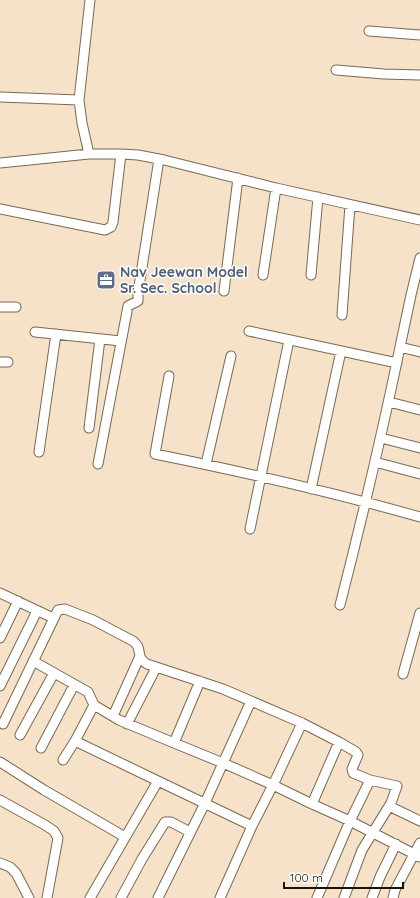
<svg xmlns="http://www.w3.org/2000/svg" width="420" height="898" viewBox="0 0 420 898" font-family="Quicksand,sans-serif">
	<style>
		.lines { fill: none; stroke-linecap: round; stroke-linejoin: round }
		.street-casing { stroke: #796951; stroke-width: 11 }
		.street { stroke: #fff; stroke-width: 9 }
		.labels { text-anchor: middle; stroke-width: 3; stroke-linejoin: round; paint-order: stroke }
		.service-label { font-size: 14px; font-weight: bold; fill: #4e5e75; stroke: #fff; text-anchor: start }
	</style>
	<rect width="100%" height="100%" fill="#f5e2c8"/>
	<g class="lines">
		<!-- street casing -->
		<g class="street-casing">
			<path id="street" d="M369 31 420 35
				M336 70 384 74 420 75
				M0 97 79 100
				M89 154 82 123 79 100 90 0
				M0 163 89 154H121L138 155 164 160 276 188 420 220
				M0 209 105 230 111 227 113 222 121 154
				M420 258 411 295 400 347 420 352
				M263 275 276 188
				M311 275 318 197
				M224 291 238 178
				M0 307H16
				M342 315 350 205
				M249 331 397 363
				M35 332 121 341
				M0 362H8
				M169 376 155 454C244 472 332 492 420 517
				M389 402 420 410
				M89 428 100 339
				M381 438 420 448
				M39 452 56 334
				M375 462 420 474
				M98 464 128 306 138 301V293L159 159
				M206 464 231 356
				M311 489 341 351
				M250 529 289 340
				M0 593 51 617 55 616 58 610 65 609 93 620 133 641C140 647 138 649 140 656 141 660 144 662 147 664L223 689 302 723 339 742 356 752 358 755 352 769 353 773 370 780 397 786 391 803V807L420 821
				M340 605C362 519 382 434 400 347
				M0 638 18 601
				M33 661 88 692 94 705 119 720 174 743 223 763 273 785 312 804 350 821 420 857
				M403 674 420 613
				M0 686 37 611
				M113 716 140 656
				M3 724 55 616
				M127 724 156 668
				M20 735 54 673
				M75 741 158 781 252 826
				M174 743 200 681
				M41 748 74 685
				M63 760 75 741 94 705
				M0 762 44 790 125 837
				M0 800 45 825 54 831 58 838 47 898
				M312 804 339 742
				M0 863 10 867 16 873 29 898
				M90 898 158 781
				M121 898 142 859 165 822H171L190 832
				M158 898 205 803 251 701
				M220 898 252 826 273 785 302 723
				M317 898 350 821 370 780
				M344 898 362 850 391 803
				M372 898 380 877 396 844
				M393 898 395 890 420 843"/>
		</g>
		<!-- street -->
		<use href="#street" class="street"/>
	</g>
	<!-- icons -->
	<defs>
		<g id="office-square" transform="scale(1)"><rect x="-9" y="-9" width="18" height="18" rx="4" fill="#5c6f8a" stroke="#fff"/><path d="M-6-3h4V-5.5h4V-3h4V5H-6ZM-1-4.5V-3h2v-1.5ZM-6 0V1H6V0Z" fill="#fff"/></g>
	</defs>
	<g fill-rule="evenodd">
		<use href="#office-square" x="106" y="280"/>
	</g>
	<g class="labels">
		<!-- service labels -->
		<g class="service-label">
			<text x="120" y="277">Nav Jeewan Model<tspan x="120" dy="16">Sr. Sec. School</tspan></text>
		</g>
	</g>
	<!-- scale -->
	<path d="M284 882v6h119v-6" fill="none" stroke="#181208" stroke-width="2"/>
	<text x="290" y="882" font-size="12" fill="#181208" stroke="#ffffff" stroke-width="3" paint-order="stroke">100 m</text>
</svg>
